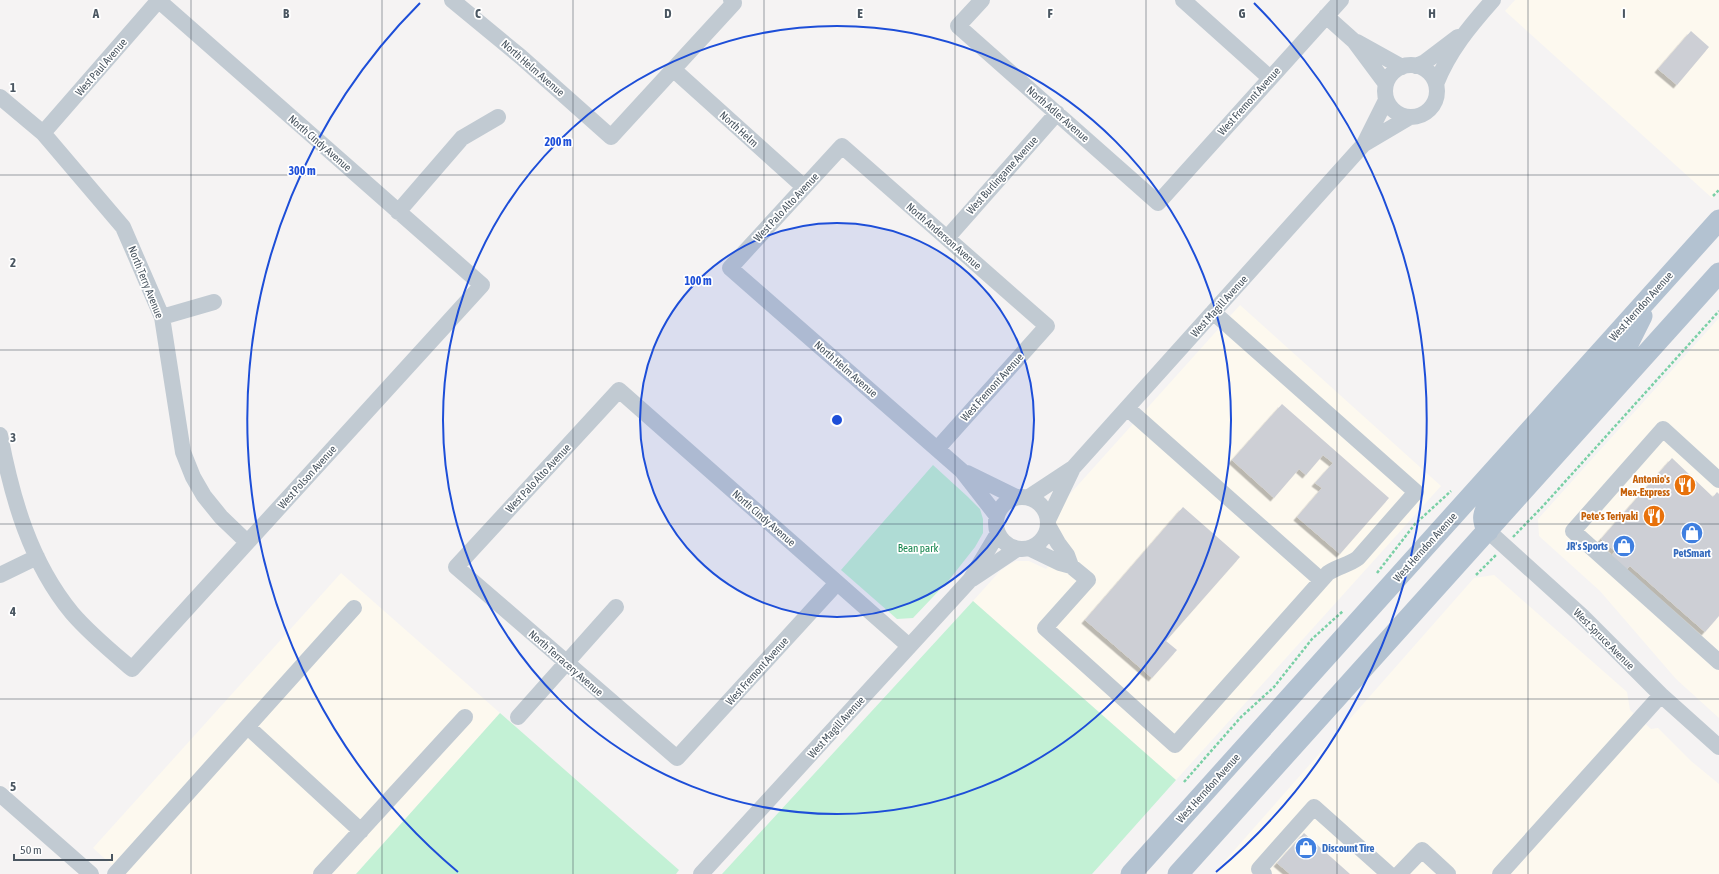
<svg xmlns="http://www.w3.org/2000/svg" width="1719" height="874" viewBox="0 0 1719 874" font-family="'Asap Condensed',sans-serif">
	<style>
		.commercial { fill: #fdf9ef }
		.green { fill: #c3f1d5 }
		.building { fill: #cdcfd5; filter: url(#shadow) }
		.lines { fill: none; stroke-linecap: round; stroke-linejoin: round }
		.path { stroke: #7ad0a6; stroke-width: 2.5; stroke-dasharray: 3 2; stroke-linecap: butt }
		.minor { stroke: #c1cad2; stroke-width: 16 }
		.major { stroke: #b3c2d1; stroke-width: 21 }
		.grid { fill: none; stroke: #4a5661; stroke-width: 1; stroke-opacity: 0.55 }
		.ring { fill: none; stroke: #1d4ed8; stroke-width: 2 }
		.labels { text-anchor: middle; stroke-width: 3.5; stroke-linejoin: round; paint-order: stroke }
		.street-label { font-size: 11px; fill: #4a5661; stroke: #fff }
		.food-label { font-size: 11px; font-weight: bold; fill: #c56008; stroke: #fff; text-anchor: end }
		.shop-label { font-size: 11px; font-weight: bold; fill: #366cbe; stroke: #fff; text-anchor: end }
		.park-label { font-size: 11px; fill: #17864f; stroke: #fff }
		.grid-label { font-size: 13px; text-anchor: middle; font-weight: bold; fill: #4a5661; stroke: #fff; stroke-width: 3.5; stroke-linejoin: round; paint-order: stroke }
		.centre { fill: #1d4ed8; stroke: #fff; stroke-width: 2 }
		.ring-label { font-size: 12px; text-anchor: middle; font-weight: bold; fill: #1d4ed8; stroke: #fff; stroke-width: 3.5; stroke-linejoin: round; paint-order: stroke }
	</style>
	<defs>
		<filter id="shadow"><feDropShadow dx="-3.5" dy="3.5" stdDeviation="0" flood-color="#0004"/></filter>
	</defs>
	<rect width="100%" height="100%" fill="#f5f3f3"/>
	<!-- commercial -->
	<path class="commercial" d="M1515 0H1719V190L1712 198 1505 11Z
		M1240 305 1441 486 1176 780 973 601 1000 571 1010 564 1016 561H1029L1046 569 1067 545 1056 526 1055 521 1060 505Z
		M1719 318V718L1676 679 1600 591 1539 536 1538 519Z
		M341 573 500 713 356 874H122L93 848Z
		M1494 575 1627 692 1630 710 1651 729 1658 728 1691 761 1719 784V874H1219L1216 871 1474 578Z"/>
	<!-- green -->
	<path class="green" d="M933 465 968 497 980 509 983 519V533L975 547 949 580 913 618 897 619 841 570Z
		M973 601 1176 780 1092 874H722Z
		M500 713 679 870 676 874H356Z"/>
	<!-- building -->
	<path class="building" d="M1691 31 1709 47 1677 85 1658 69Z
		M1282 404 1389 498 1340 554 1297 517 1322 488 1315 483 1333 463 1323 455 1306 475 1299 469 1274 498 1232 460Z
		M1672 458 1713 497 1717 492 1719 494V616L1705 632 1630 566 1627 569 1612 555 1615 551 1601 539Z
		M1183 507 1240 557 1166 641 1177 650 1152 678 1085 620Z
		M1304 833 1350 874H1290L1277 863Z"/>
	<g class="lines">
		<!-- path -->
		<path class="path" d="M1713 196 1719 190
			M1513 537 1544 505 1719 311
			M1377 573 1415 524 1451 491
			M1476 575 1496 555
			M1184 782 1241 717 1274 687 1312 639 1343 611"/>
		<!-- minor -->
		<path class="minor" d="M452 0 521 57 611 137 734 3 731 0
			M982 0 958 26 1158 203 1341 0
			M1183 0 1270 78
			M1326 16 1354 41 1386 84
			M1357 42 1402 67
			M1385 91a26 26 0 1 1 52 0a26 26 0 1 1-52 0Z
			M1416 66 1425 62 1458 37
			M674 70 804 187
			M1436 84C1449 51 1470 26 1493 0
			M0 97 43 133 123 227 162 317 183 452 193 477 204 496 221 517 247 542
			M43 133 158 1
			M1364 144 1408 118
			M398 212 462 138 498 117
			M947 238 1057 113
			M162 317 214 302
			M1127 408 1321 580
			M0 435C12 498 30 562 72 613 90 634 111 651 132 669L482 285 158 0
			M937 449 1047 326 842 146 730 268 962 471 997 516
			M967 473 1016 497
			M1719 480 1663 429 1573 531 1719 662
			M996 523a26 26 0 1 1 52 0a26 26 0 1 1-52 0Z
			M1029 497 1073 468
			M1049 518 1073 468 1364 144 1386 100
			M1049 527 1058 543 1067 555 1071 566 1088 580 1045 628 1175 745 1328 573C1338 566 1349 565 1358 558L1416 492 1213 312
			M1488 531 1582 616 1661 695 1719 747
			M1029 548 1060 563 1071 566
			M0 575 37 557
			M972 579 1017 549
			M837 583 677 758 456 567 619 390 909 646
			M518 717 616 607
			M248 727 361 831
			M0 794 91 874
			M115 874 354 608
			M321 874 465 717
			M701 874 970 580 998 533
			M1264 874 1259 869 1314 807 1389 874
			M1399 874 1422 850 1448 874
			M1500 874 1661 695"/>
		<!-- major -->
		<path class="major" d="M1488 531C1480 518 1484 512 1491 499L1617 358 1628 344 1642 316
			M1131 874 1719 220
			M1178 874 1719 273"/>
	</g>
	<!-- grid -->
	<path class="grid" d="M191 0V874M382 0V874M573 0V874M764 0V874M955 0V874M1146 0V874M1337 0V874M1528 0V874M0 175H1719M0 350H1719M0 524H1719M0 699H1719"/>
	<!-- distance rings -->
	<circle cx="837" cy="420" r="197" fill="#1d4ed8" fill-opacity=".12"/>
	<g class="ring">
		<circle cx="837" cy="420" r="197"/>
		<circle cx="837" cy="420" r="394"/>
		<path d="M458 872A590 590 0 0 1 420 3M1254 3A590 590 0 0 1 1216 872"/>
	</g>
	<!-- icons -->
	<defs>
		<g id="restaurant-disc" transform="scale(1.15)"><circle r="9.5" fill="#e8710a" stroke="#fff"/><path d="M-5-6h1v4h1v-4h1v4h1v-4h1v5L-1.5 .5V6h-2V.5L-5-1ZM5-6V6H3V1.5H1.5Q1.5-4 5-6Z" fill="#fff"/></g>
		<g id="shop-disc" transform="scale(1.15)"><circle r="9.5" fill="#3f7fe0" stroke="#fff"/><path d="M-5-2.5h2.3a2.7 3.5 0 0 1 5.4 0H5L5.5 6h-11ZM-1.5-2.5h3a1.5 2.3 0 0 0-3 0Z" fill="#fff"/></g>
	</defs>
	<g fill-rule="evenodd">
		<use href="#restaurant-disc" x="1685" y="485"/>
		<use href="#restaurant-disc" x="1654" y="516"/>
		<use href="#shop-disc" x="1692" y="533"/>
		<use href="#shop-disc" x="1624" y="546"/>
		<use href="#shop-disc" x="1306" y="848"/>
	</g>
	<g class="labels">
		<!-- street labels -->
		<g class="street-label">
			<text transform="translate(101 67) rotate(-49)" y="4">West Paul Avenue</text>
			<text transform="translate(533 68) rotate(41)" y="4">North Helm Avenue</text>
			<text transform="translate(1249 101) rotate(-48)" y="4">West Fremont Avenue</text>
			<text transform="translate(1058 114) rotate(41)" y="4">North Adler Avenue</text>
			<text transform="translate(739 129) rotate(42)" y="4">North Helm</text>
			<text transform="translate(320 143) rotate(41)" y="4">North Cindy Avenue</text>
			<text transform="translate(1002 175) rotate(-48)" y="4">West Burlingame Avenue</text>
			<text transform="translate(786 207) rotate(-47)" y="4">West Palo Alto Avenue</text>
			<text transform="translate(944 236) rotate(41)" y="4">North Anderson Avenue</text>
			<text transform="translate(146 282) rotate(68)" y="4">North Terry Avenue</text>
			<text transform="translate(1219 306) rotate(-48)" y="4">West Magill Avenue</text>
			<text transform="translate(1641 306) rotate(-48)" y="4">West Herndon Avenue</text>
			<text transform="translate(846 369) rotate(41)" y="4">North Helm Avenue</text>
			<text transform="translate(992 387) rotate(-48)" y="4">West Fremont Avenue</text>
			<text transform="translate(307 477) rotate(-48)" y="4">West Polson Avenue</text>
			<text transform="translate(538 478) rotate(-47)" y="4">West Palo Alto Avenue</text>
			<text transform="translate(764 518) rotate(41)" y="4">North Cindy Avenue</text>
			<text transform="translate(1425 547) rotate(-48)" y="4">West Herndon Avenue</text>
			<text transform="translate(1604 639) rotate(45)" y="4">West Spruce Avenue</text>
			<text transform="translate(566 663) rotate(41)" y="4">North Terracery Avenue</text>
			<text transform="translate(757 671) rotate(-48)" y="4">West Fremont Avenue</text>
			<text transform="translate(836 727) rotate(-48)" y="4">West Magill Avenue</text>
			<text transform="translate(1208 788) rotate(-48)" y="4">West Herndon Avenue</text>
		</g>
		<!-- food labels -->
		<g class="food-label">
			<text x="1670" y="483">Antonio's<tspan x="1670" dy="13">Mex-Express</tspan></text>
			<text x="1638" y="520">Pete's Teriyaki</text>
		</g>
		<!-- shop labels -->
		<g class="shop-label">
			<text x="1608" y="550">JR's Sports</text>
			<text x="1692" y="557" text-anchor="middle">PetSmart</text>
			<text x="1322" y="852" text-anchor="start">Discount Tire</text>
		</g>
		<!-- park labels -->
		<g class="park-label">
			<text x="918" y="552">Bean park</text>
		</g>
	</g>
	<g class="grid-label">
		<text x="96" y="18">A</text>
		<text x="286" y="18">B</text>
		<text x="478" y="18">C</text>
		<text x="668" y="18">D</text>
		<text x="860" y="18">E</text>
		<text x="1050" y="18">F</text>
		<text x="1242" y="18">G</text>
		<text x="1432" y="18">H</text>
		<text x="1624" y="18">I</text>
		<text x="13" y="92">1</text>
		<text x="13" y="267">2</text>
		<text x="13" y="442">3</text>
		<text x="13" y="616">4</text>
		<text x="13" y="791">5</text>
	</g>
	<circle cx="837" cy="420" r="6" class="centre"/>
	<g class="ring-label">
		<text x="558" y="146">200 m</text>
		<text x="302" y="175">300 m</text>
		<text x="698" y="285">100 m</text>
	</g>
	<!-- scale -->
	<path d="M14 854v6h98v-6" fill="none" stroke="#4a5661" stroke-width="2"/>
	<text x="20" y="854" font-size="12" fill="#4a5661" stroke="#ffffff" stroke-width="3" paint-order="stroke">50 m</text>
</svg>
